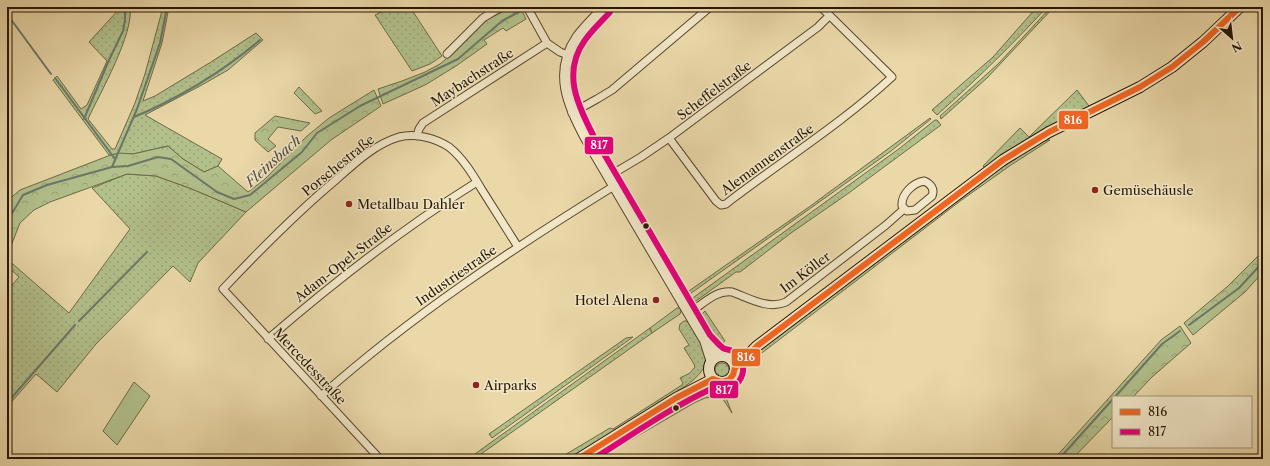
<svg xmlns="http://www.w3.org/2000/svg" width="1270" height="466" viewBox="0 0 1270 466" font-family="'Libre Caslon Text',serif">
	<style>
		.grass { fill: url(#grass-dots); stroke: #6d6b46 }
		.forest { fill: url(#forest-crowns); stroke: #6d6b46 }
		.garden { fill: #b2c08c; stroke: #6d6b46 }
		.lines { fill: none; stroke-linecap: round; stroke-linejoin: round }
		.stream { stroke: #6b7868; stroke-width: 2 }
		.minor-casing { stroke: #58462a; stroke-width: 9 }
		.tertiary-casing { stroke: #58462a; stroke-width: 11 }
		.secondary-casing { stroke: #281600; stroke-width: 12 }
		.minor { stroke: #f1e6c7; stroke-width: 7 }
		.tertiary { stroke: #f1e6c7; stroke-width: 9 }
		.secondary { stroke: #f1e6c7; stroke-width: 10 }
		.bus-1-casing { stroke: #f1e6c7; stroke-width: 9 }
		.bus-2-casing { stroke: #f1e6c7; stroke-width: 9 }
		.bus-1 { stroke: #f26522; stroke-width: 6 }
		.bus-2 { stroke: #e5007d; stroke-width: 6 }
		.poi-dot { fill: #8f2418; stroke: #f1e6c7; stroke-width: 1.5 }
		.bus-dot { fill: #281600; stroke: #f1e6c7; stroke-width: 1.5 }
		.labels { text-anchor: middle; stroke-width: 3; stroke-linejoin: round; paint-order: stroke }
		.street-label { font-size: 13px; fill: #281600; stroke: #f1e6c7 }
		.poi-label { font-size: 13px; fill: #281600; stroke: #f1e6c7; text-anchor: start }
		.water-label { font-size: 14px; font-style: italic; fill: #4f4f3d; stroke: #f1e6c7 }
		.line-badge { stroke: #f1e6c7; stroke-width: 1.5 }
		.badge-label { font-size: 11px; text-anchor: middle; font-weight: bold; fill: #fff }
	</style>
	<defs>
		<pattern id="grass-dots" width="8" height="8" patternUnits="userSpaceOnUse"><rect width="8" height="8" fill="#b2c08c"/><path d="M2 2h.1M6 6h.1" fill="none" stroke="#99a477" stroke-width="1.8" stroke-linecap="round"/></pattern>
		<pattern id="forest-crowns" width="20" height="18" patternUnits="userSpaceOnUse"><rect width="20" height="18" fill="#b2c08c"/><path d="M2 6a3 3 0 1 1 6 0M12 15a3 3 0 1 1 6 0" fill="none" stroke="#99a477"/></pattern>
	</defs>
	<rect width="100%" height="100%" fill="#ead8a9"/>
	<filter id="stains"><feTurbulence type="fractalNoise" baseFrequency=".005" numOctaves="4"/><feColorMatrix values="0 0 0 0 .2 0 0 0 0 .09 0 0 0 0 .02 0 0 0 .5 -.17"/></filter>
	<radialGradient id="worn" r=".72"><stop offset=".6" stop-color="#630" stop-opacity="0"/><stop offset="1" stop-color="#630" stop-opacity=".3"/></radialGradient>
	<!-- grass -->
	<path class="grass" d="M121 7H130C134 34 100 93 88 119L112 149H115L135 103 145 74 163 7H169L162 43 143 101 155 96 211 62 256 33 263 40 228 70 200 86 145 115 222 159 218 166 204 172 183 159 168 146 133 154H119L109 155 53 80 57 76 81 109 87 105 107 61 89 42Z
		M391 7H410L442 56 430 64 412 71 375 15Z
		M1037 7H1047C1012 45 976 80 937 115L932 110 993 57Z
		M1051 7H1054L987 78 941 119 940 116 998 64Z
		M1160 73 987 169 983 166 1020 128 1029 137 1077 90 1089 106 1132 87Z
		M930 118 931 119 891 151 687 296 686 293 809 207Z
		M935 120H937L941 125 846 195 791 233 740 272H736L696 301 693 302 690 300 900 148Z
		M1045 140H1050L1011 165 963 199 750 362 748 360 771 341 998 170Z
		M127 174 156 176 192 189 246 212 198 263 190 282 173 266 96 344 57 392 36 374 7 407V291L19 277 7 266V259L69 313 130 229 92 188Z
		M705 311 725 341 719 346 702 322 701 315Z
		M684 321H686L689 323C696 335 712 355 703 369 698 377 691 382 684 387L571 459H558L610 428 613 429 682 385 683 383 680 378 690 373 695 367 694 364 684 348 689 345 679 329 680 324Z
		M650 328 652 333 474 459H468Z
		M633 337 492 438 489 434 626 338Z
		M715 370a7 7 0 1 1 14 0a7 7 0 1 1-14 0Z
		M744 363V366L736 386 734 389H732L730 388C731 383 733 383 736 379 739 374 740 368 744 363Z
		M712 385 723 388V391L703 388Z
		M704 391 726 398 732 413 721 396 705 398 694 403 598 459H586L631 431 664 413 665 415C676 411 683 403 692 397 696 395 700 393 704 391Z"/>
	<!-- forest -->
	<path class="forest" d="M513 7H520L526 19 506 31 503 28 484 40 487 44 456 66 425 85 383 104 378 89 402 81 425 72 440 64 459 48 486 20Z
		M299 87 322 111 315 114 294 93Z
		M374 90 381 106 331 140 246 212 192 189 156 176 127 174 50 202 34 210 20 223 7 256V201L20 190 108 156 119 153 133 154 168 146 183 159 204 172 218 166 248 192 265 179 306 137 329 118Z
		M275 116 310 123 301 131 278 127 268 139 276 146 268 152 255 140V133Z
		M1263 251V272L1245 292 1193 335 1184 323 1228 286Z
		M677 308H680L681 311 680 314 652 333 650 328Z
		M1180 326 1191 343 1152 377 1133 397H1113V417L1072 459H1054L1161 340Z"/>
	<!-- garden -->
	<path class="garden" d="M134 382 150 396 117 445 103 431Z"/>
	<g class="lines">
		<!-- stream -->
		<path class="stream" d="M7 14 51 74
			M55 78 115 159
			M134 117C179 98 222 72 260 40
			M84 119 109 60 123 31 125 20V13L123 7
			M112 167 137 109 160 43 167 7
			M7 229 11 215 23 195 47 185 112 167 128 166 158 157 171 159 217 192 234 199 250 195 302 152 317 133 360 106 458 59 502 21 526 8
			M79 321 147 252
			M1189 325 1239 288 1263 262
			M1115 397 1162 344 1180 331
			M7 403 75 325
			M1059 459 1113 399"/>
		<!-- minor casing -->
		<g class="minor-casing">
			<path id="minor" d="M527 7 547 43 560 52 568 55
				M447 54 483 18 501 7
				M572 113 597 99 612 90 710 7
				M417 136 419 129 423 123 547 43
				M669 138 716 201 721 205 726 204 731 200C785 159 842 123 892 77L821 7
				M609 176 641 157 669 138 818 27 829 16
				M924 181C931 184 935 189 932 196L915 210 907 211 902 206C901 194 913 183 924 181Z
				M689 313C702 305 715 290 732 292 749 298 768 310 786 302L886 225 904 209
				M268 339C334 282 403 228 477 182
				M321 396C411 316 512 249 614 186
				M380 459 223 289C259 251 296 213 337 179 355 163 375 144 399 137 416 133 435 138 449 147 463 158 473 175 482 190 494 209 506 228 518 247"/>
		</g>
		<!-- tertiary casing -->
		<g class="tertiary-casing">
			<path id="tertiary" d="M604 7C595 17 585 26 577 37 553 72 568 106 586 139L703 338 720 356
				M705 342 711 361"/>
		</g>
		<!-- secondary casing -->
		<g class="secondary-casing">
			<path id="secondary" d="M709 369a13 13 0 1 1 26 0a13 13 0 1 1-26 0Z
				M735 368 757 346 1003 160 1049 132 1140 87 1172 67 1203 42 1240 7
				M578 459 676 398 713 379"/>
		</g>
		<!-- minor -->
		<use href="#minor" class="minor"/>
		<!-- tertiary -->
		<use href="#tertiary" class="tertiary"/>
		<!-- secondary -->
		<use href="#secondary" class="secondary"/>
		<!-- bus-1 casing -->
		<g class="bus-1-casing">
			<path id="bus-1" d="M578 459 676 398 713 379 722 382 729 380 733 375 735 368 757 346 1003 160 1049 132 1140 87 1172 67 1203 42 1240 7"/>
		</g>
		<!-- bus-2 casing -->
		<g class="bus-2-casing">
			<path id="bus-2" d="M593 459C632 435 670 408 711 389 715 387 718 390 722 390 733 390 742 381 743 371 744 363 739 354 732 351 729 349 726 350 723 348 719 345 714 339 710 335L593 135C577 104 562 72 585 40 592 30 602 21 610 12"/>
		</g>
		<!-- bus-1 -->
		<use href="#bus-1" class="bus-1"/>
		<!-- bus-2 -->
		<use href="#bus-2" class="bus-2"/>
	</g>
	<!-- markers -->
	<g class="poi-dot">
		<circle cx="1095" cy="190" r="4"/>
		<circle cx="349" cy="204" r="4"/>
		<circle cx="656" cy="300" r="4"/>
		<circle cx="476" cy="385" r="4"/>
	</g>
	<g class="bus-dot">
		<circle cx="646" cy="226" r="3.5"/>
		<circle cx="676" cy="408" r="3.5"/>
	</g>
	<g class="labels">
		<!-- street labels -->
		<g class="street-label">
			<text transform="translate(472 77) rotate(-33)" y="5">Maybachstraße</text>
			<text transform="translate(714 90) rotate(-37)" y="5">Scheffelstraße</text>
			<text transform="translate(767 159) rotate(-36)" y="5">Alemannenstraße</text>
			<text transform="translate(338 165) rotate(-39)" y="5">Porschestraße</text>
			<text transform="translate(343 262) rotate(-38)" y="5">Adam-Opel-Straße</text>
			<text transform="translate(805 272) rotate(-37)" y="5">Im Köller</text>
			<text transform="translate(456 275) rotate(-35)" y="5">Industriestraße</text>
			<text transform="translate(310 366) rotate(47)" y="5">Mercedesstraße</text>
		</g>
		<!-- poi labels -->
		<g class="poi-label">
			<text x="1103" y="195">Gemüsehäusle</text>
			<text x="357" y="209">Metallbau Dahler</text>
			<text x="648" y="305" text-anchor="end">Hotel Alena</text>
			<text x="484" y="390">Airparks</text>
		</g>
		<!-- water labels -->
		<g class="water-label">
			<text transform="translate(273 161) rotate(-42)" y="5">Fleinsbach</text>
		</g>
	</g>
	<g class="line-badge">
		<rect x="1058" y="110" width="31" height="20" rx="4" fill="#f26522"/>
		<rect x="584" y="136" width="30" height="19" rx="4" fill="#e5007d"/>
		<rect x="731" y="348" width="30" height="19" rx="4" fill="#f26522"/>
		<rect x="709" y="380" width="30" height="19" rx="4" fill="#e5007d"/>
	</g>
	<g class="badge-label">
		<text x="1073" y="124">816</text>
		<text x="599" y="149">817</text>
		<text x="746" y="361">816</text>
		<text x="724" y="394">817</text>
	</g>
	<!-- margin -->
	<rect width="1270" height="466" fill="none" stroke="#ead8a9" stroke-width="24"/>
	<rect x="8" y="8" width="1254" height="450" fill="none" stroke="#281600" stroke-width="2"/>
	<rect x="12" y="12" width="1246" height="442" fill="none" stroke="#281600"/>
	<!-- legend -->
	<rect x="1112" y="396" width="140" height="52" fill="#f1e6c7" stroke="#a19377"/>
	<rect x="1120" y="409" width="20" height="6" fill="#f26522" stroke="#a19377"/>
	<text x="1148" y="416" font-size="12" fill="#281600">816</text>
	<rect x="1120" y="429" width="20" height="6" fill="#e5007d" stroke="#a19377"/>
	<text x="1148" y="436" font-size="12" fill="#281600">817</text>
	<!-- north arrow -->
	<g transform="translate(1232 38) rotate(152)" stroke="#f1e6c7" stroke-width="3" paint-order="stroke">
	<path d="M0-3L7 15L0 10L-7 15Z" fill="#281600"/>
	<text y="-6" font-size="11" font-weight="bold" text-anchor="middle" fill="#281600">N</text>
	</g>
	<rect width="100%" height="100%" filter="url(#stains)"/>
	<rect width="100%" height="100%" fill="url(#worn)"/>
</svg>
